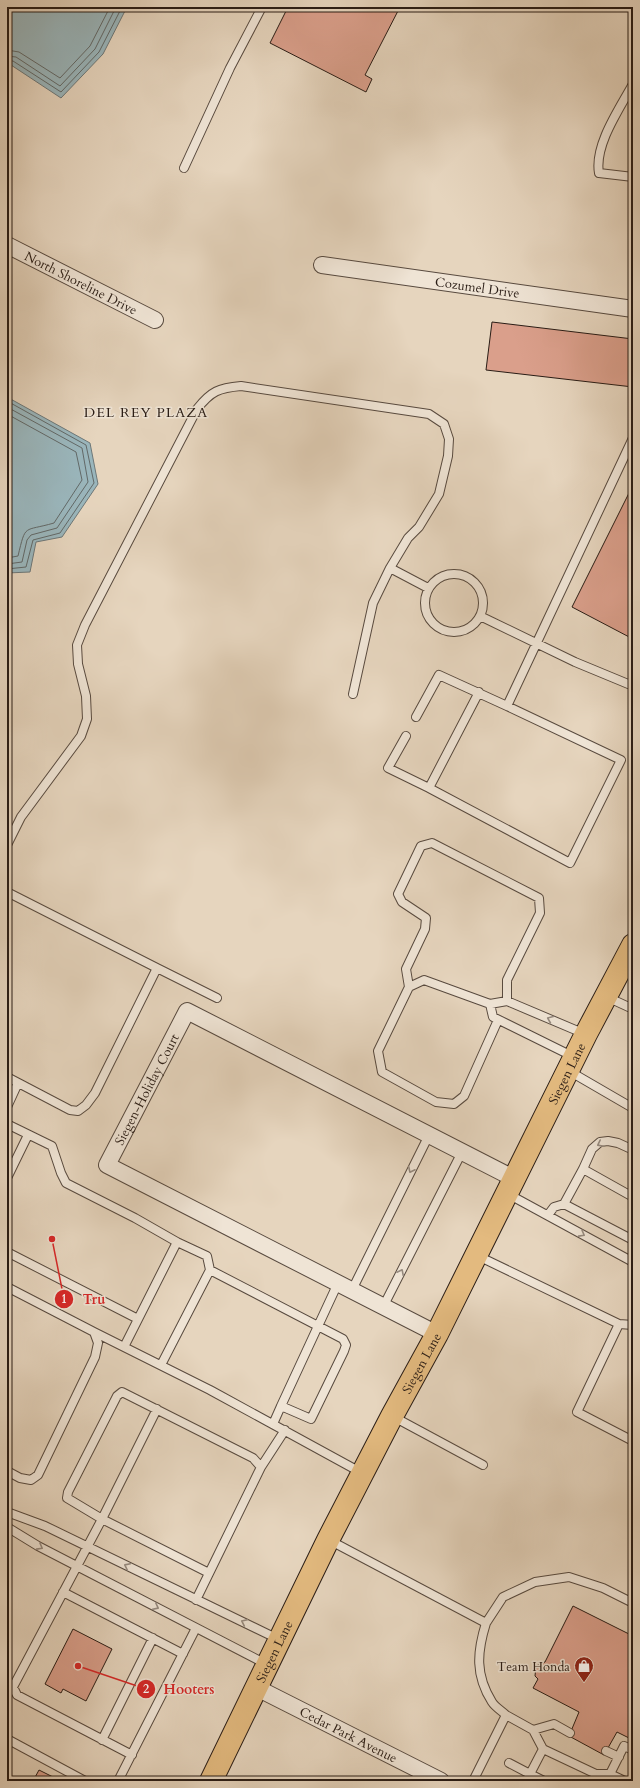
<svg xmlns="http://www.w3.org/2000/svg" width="640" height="1788" viewBox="0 0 640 1788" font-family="Cardo,serif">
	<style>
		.water { fill: #9ab6bc; stroke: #6d7879 }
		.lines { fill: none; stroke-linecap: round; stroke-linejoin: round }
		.shore { stroke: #626968; stroke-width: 1 }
		.building { fill: #da9f8b; stroke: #291c15 }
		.service-casing { stroke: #584a3f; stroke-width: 10 }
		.minor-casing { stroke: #584a3f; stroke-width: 18 }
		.primary-casing { stroke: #291c15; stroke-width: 24 }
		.service { stroke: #efe4d5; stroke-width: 8 }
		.minor { stroke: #efe4d5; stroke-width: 16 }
		.primary { stroke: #e3ba7f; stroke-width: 22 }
		.oneway { stroke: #968a7f }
		.labels { text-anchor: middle; stroke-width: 3; stroke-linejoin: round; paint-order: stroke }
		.street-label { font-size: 13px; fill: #291c15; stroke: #efe4d5 }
		.poi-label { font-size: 13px; fill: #291c15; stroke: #efe4d5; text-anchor: end }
		.neighbourhood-label { font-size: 14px; letter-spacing: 1px; fill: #291c15; stroke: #efe4d5 }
		.leader { fill: none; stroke: #d62828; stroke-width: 1.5 }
		.callout-dot { fill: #d62828; stroke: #efe4d5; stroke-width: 1.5 }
		.mark-label { font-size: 12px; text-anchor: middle; font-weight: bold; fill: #fff }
		.callout-label { font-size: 14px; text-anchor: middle; font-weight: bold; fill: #d62828; stroke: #efe4d5; stroke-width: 3; stroke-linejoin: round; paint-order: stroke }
	</style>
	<rect width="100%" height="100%" fill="#e6d5be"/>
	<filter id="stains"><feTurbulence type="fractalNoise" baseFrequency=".005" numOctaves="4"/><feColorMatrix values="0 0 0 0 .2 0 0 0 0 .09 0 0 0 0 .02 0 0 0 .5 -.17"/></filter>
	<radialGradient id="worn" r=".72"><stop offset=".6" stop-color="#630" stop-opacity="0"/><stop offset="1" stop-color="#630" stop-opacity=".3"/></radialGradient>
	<!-- water -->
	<path class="water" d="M7 7H127L103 54 61 98 11 65H7Z
		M7 397 90 443 98 484 62 537 36 542 30 572 7 573Z"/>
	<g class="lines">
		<!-- shore -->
		<path class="shore" d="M7 50 19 52 60 78 90 46 110 7
			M7 56 16 57 60 86 95 49 116 7
			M7 61H13L61 92 99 52 122 7
			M7 401 86 445 94 483 60 533 33 540 26 567 7 569
			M7 407 82 448 88 482 57 528 31 535 27 540 22 562 7 564
			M7 414 76 452 82 480 54 523C23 532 26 523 18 556L7 558"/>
	</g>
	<!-- building -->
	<path class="building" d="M288 7H400L365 75 372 79 366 92 270 43Z
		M492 322 633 339V387L486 370Z
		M633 485V639L572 607Z
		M573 1606 633 1636V1740L617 1732 604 1755 569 1736 579 1712 533 1688 538 1679 535 1676 536 1666 545 1662Z
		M73 1629 112 1649 86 1701 63 1689 61 1693 45 1684Z
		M39 1770 61 1781H33Z"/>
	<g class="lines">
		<!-- service casing -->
		<g class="service-casing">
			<path id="service" d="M633 84C620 108 594 145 599 173L633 177
				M184 168 230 68 262 7
				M425 603a29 29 0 1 1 58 0a29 29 0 1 1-58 0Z
				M480 616 575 662 633 686
				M353 694 373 603 390 568
				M416 717 439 675 507 706 633 438
				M406 736 388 768 429 788 570 863 621 760 507 706
				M429 788 479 692
				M7 845 21 817 81 736 87 719 86 696 78 664 77 645 85 625 197 409C211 391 219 388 241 386L429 414 444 424 449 439 448 456 439 494 419 527 408 538 390 568 428 588
				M7 892 157 968 95 1093 86 1105 78 1111 70 1110 7 1077
				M157 968 217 998
				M409 987 406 969 425 929 426 918 402 902 398 894 421 846 432 843 539 898 540 913 507 980V1001
				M607 997 633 1009
				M490 1004 424 980 409 987 378 1051 382 1072 436 1102 454 1104 464 1096 498 1020
				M574 1057 493 1017 490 1004 507 1001 585 1034
				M569 1071 631 1107H633
				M7 1107 18 1083
				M7 1124 52 1146 61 1173 66 1183 135 1218 177 1242 124 1347
				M583 1169 633 1197
				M7 1178 28 1135
				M508 1194 633 1262
				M564 1204 633 1240
				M548 1215 554 1207 564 1204 583 1169 592 1149 600 1142 608 1141 618 1143 629 1148
				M177 1242 207 1256 210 1270
				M7 1252 138 1319
				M476 1255 619 1324 633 1325
				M7 1287 94 1332 98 1343 95 1357 38 1475 31 1480 20 1478 7 1471
				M352 1290 429 1135
				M383 1307 462 1152
				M619 1324 577 1412 633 1441
				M92 1331 210 1390 362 1473
				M161 1365 210 1270 343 1339 346 1345 344 1351 311 1419 281 1406 273 1424
				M281 1406 338 1283
				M157 1409 102 1519 209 1573
				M392 1416 483 1465
				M261 1467 285 1430
				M7 1512 45 1526 278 1639
				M7 1527 38 1546 266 1664
				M329 1540 486 1623 503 1597 535 1582 569 1577 603 1588 633 1603
				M63 1592 183 1654
				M506 1715 533 1730 543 1749 596 1774H610
				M533 1730 554 1724 570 1733
				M7 1739 85 1781
				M102 1740 153 1638
				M606 1751 619 1757
				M132 1755 17 1695 13 1687 102 1519 67 1498 68 1492 117 1396 122 1392 253 1458 261 1467 196 1600
				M509 1763 530 1774 543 1749
				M530 1774 544 1781
				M118 1781 196 1628
				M473 1781 506 1715C502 1711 495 1707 492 1702 475 1675 477 1652 486 1623
				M625 1781 610 1774 624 1746 633 1750"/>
		</g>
		<!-- minor casing -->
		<g class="minor-casing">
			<g id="minor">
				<path id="s1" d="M7 245 155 320"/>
				<path id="s2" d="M322 265 633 309"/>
				<path id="s3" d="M437 1334 107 1165 187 1011 515 1179"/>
				<path id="s4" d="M255 1687 441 1781"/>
			</g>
		</g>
		<!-- primary casing -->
		<g class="primary-casing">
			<g id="primary">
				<path id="s5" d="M211 1781 328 1540 392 1416 437 1334 586 1034 633 945"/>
			</g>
		</g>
		<!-- service -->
		<use href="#service" class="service"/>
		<!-- minor -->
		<use href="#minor" class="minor"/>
		<!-- primary -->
		<use href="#primary" class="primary"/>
	</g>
	<!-- one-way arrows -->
	<defs><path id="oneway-chevron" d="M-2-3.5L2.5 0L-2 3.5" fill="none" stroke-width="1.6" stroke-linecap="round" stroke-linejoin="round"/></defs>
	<g class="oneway">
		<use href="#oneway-chevron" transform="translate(550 1019) rotate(-157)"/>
		<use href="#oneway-chevron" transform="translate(600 1144) rotate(153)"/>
		<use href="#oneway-chevron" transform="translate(411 1170) rotate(116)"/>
		<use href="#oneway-chevron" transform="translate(582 1234) rotate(29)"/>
		<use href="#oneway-chevron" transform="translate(401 1272) rotate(-63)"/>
		<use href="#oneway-chevron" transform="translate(40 1547) rotate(29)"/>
		<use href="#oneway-chevron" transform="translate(127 1566) rotate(-154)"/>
		<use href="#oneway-chevron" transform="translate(156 1607) rotate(27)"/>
		<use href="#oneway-chevron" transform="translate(244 1622) rotate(-155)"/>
	</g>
	<!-- icons -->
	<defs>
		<g id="shop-pin" transform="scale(1)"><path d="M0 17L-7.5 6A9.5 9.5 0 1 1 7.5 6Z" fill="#8f2418" stroke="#efe4d5"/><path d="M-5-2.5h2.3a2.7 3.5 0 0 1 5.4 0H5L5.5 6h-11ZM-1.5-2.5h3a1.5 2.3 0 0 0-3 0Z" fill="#fff"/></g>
	</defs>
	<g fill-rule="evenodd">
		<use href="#shop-pin" x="584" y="1666"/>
	</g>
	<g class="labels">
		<!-- street labels -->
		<g class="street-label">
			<text dy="5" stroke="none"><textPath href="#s1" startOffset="83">North Shoreline Drive</textPath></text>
			<text dy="5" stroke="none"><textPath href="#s2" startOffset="157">Cozumel Drive</textPath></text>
			<text dy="5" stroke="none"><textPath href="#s5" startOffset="792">Siegen Lane</textPath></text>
			<text dy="5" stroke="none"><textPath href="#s3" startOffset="456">Siegen-Holiday Court</textPath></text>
			<text dy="5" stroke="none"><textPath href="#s5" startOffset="468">Siegen Lane</textPath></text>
			<text dy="5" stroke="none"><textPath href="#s5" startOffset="144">Siegen Lane</textPath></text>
			<text dy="5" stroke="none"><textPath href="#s4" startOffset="105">Cedar Park Avenue</textPath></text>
		</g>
		<!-- poi labels -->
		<g class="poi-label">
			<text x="570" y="1671">Team Honda</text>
		</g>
		<!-- neighbourhood labels -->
		<g class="neighbourhood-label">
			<text x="146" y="417">DEL REY PLAZA</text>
		</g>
	</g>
	<!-- callouts -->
	<path class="leader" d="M52 1239L64 1299M78 1666L146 1689"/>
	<g class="callout-dot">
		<circle cx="52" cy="1239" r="4"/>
		<circle cx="78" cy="1666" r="4"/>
		<circle cx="64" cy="1299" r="10"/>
		<circle cx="146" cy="1689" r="10"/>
	</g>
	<g class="mark-label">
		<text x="64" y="1303">1</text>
		<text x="146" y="1693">2</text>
	</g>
	<g class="callout-label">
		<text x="94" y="1304">Tru</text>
		<text x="189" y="1694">Hooters</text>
	</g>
	<!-- margin -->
	<rect width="640" height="1788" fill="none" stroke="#e6d5be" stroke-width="24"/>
	<rect x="8" y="8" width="624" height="1772" fill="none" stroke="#291c15" stroke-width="2"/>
	<rect x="12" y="12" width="616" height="1764" fill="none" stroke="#291c15"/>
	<rect width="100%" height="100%" filter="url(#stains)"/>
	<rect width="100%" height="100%" fill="url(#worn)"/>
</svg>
